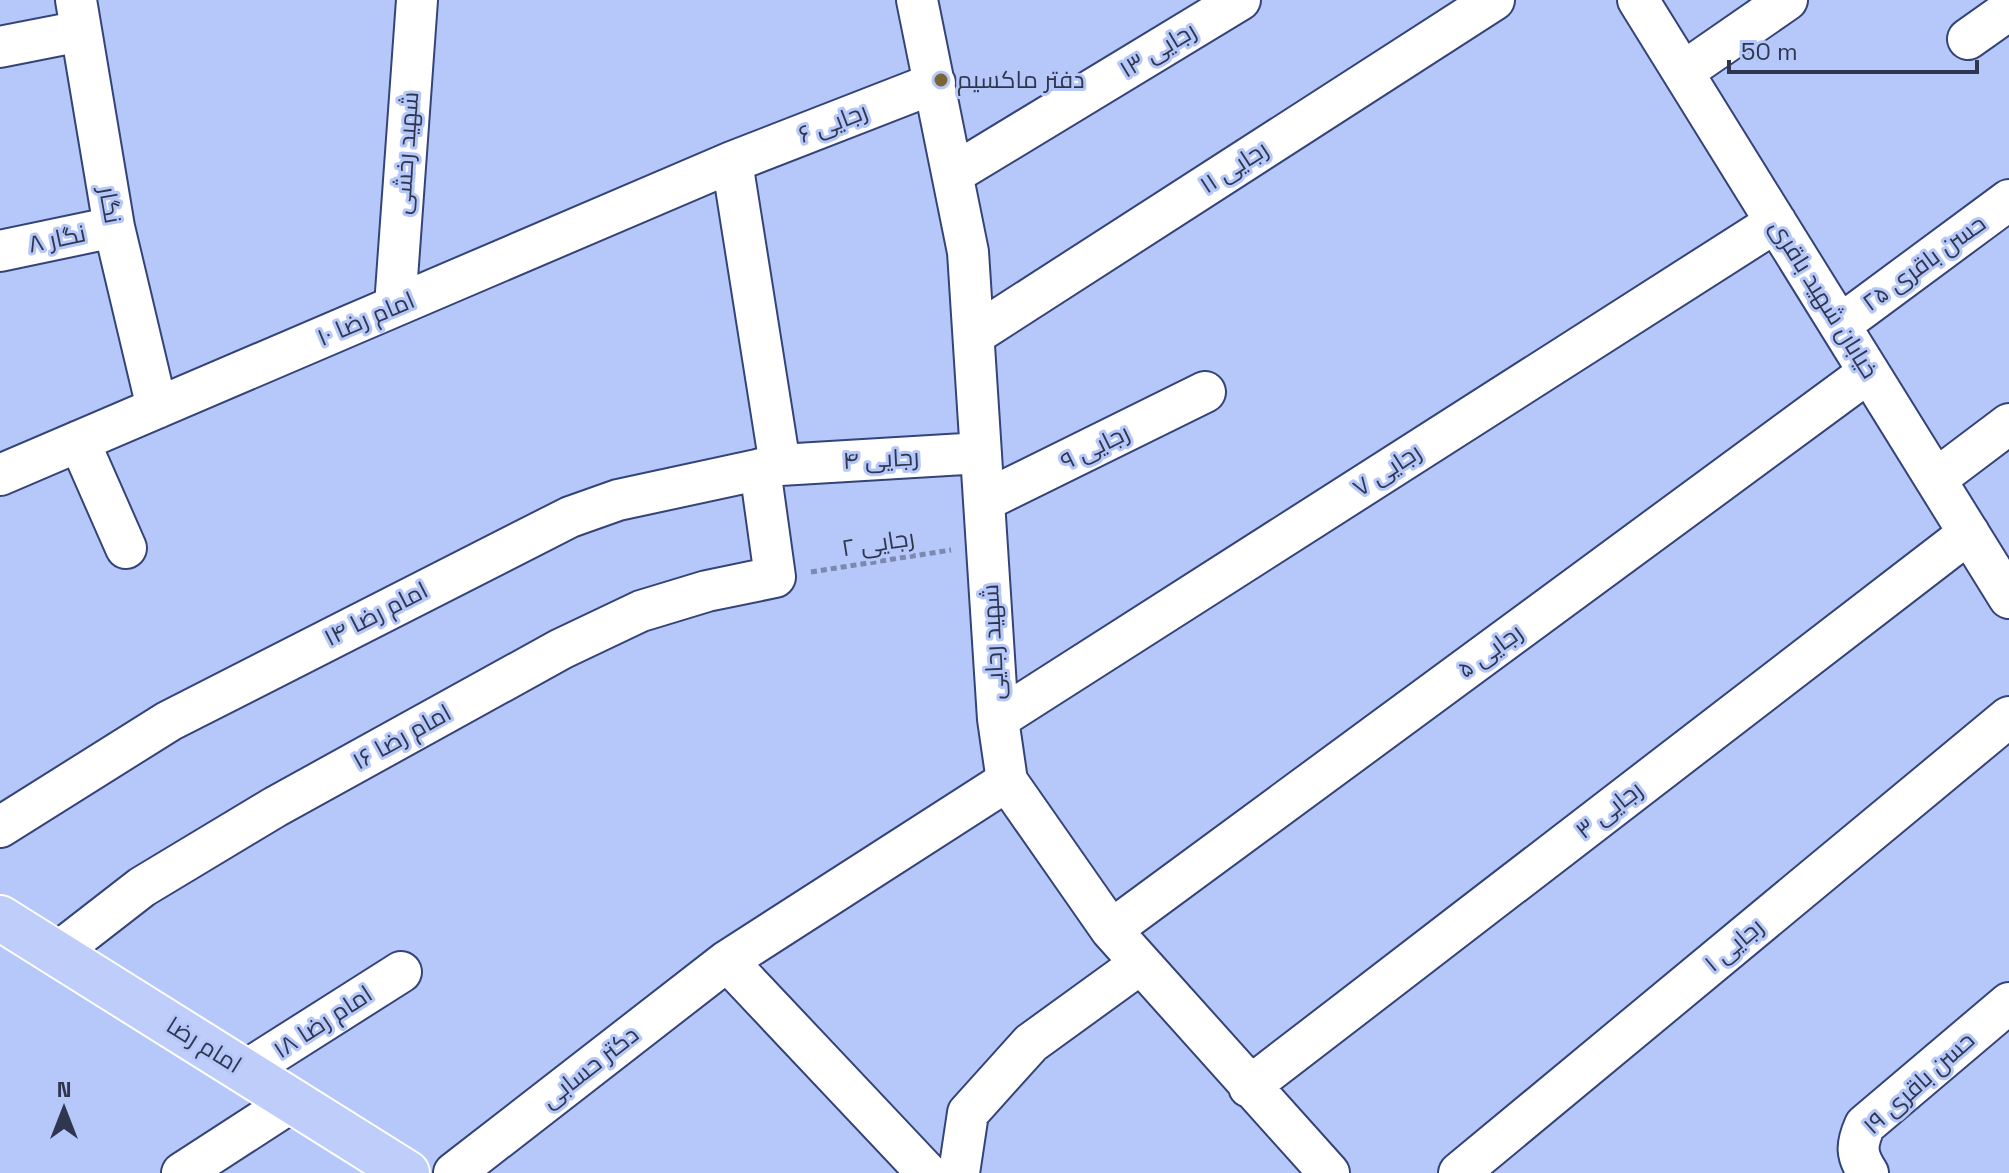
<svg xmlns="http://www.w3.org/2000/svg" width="2009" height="1173" viewBox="0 0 2009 1173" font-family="'Space Grotesk',Cairo,sans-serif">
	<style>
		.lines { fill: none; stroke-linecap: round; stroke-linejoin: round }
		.minor-casing { stroke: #344378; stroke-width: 44 }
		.major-casing { stroke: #fff; stroke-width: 48 }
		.path { stroke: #7b88af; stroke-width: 5; stroke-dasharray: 6 4; stroke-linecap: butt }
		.minor { stroke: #fff; stroke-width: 40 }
		.major { stroke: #becdfa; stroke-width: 44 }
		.poi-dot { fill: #786634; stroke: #b6c7f9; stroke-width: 3 }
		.labels { text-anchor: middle; stroke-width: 6; stroke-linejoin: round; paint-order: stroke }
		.street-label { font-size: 24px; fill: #2e374f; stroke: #b6c7f9 }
		.poi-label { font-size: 24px; fill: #2e374f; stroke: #b6c7f9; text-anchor: start }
	</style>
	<rect width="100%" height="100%" fill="#b6c7f9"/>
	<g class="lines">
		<!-- minor casing -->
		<g class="minor-casing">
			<path id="minor" d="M76 0 114 227 157 408
				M917 0 968 252 998 719 1007 781 1111 930 1329 1173
				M1638 0 2009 598
				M1968 39 2009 10
				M0 47 81 31
				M1683 72 1787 0
				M732 162 780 465
				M953 174 1240 0
				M0 251 114 227
				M395 306 417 0
				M1840 325 2009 200
				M974 335 1494 0
				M79 441 126 548
				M0 475 732 162 935 83
				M1936 479 2009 424
				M984 501 1205 392
				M998 719 1776 222
				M0 827 169 721 570 517 618 500 780 465 981 453
				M1111 930 1869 372
				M57 953 142 887 275 807 561 649 641 611 707 591 775 577 760 469
				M727 961 927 1173
				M245 1071 401 972
				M1249 1087 1969 533
				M182 1173 293 1101
				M454 1173 727 961 1007 781
				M959 1173 968 1113 1031 1043 1140 964
				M1459 1173 2009 717
				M1868 1173C1856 1155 1856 1145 1865 1125L2009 1003"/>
		</g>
		<!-- major casing -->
		<g class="major-casing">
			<path id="major" d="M0 918 407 1173"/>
		</g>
		<!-- path -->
		<path class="path" d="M811 572 951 550"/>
		<!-- minor -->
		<use href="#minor" class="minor"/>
		<!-- major -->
		<use href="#major" class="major"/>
	</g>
	<!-- markers -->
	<circle class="poi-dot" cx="941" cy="80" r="8"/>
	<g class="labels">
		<!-- street labels -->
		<g class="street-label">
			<text transform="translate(1158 50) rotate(-31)" y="8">رجایی ۱۳</text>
			<text transform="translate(833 123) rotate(-21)" y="8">رجایی ۶</text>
			<text transform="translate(406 153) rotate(-86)" y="8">شهید رخشی</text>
			<text transform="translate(1234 167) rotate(-33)" y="8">رجایی ۱۱</text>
			<text transform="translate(110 205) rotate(80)" y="8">نگار</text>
			<text transform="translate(57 239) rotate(-12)" y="8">نگار ۸</text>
			<text transform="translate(1924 263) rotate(-36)" y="8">حسن باقری ۲۵</text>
			<text transform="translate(1824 299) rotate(58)" y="8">خیابان شهید باقری</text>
			<text transform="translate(366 319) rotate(-23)" y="8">امام رضا ۱۰</text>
			<text transform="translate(1095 447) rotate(-26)" y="8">رجایی ۹</text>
			<text transform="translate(881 459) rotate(-3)" y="8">رجایی ۴</text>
			<text transform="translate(1387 470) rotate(-33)" y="8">رجایی ۷</text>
			<text transform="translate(878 543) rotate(-9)" y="8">رجایی ۲</text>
			<text transform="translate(376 614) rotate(-27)" y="8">امام رضا ۱۴</text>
			<text transform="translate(993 642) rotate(-93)" y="8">شهید رجایی</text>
			<text transform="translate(1490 651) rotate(-36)" y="8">رجایی ۵</text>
			<text transform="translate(402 737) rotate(-29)" y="8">امام رضا ۱۶</text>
			<text transform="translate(1609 810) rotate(-38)" y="8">رجایی ۳</text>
			<text transform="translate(1734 945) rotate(-40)" y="8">رجایی ۱</text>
			<text transform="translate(323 1022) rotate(-33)" y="8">امام رضا ۱۸</text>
			<text transform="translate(204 1045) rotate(32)" y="8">امام رضا</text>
			<text transform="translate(590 1067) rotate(-38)" y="8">دکتر حسابی</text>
			<text transform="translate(1919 1083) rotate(-42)" y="8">حسن باقری ۱۹</text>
		</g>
		<!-- poi labels -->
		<g class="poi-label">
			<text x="957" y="88">دفتر ماکسیم</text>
		</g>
	</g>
	<!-- north arrow -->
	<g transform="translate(64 1109)" stroke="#b6c7f9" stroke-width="6" paint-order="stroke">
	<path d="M0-6L14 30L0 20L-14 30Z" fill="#2e374f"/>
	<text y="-12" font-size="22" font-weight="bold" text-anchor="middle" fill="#2e374f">N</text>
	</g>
	<!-- scale -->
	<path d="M1729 60v12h248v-12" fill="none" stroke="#2e374f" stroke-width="4"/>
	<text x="1741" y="60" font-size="24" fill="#2e374f" stroke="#b6c7f9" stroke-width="6" paint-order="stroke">50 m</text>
</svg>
